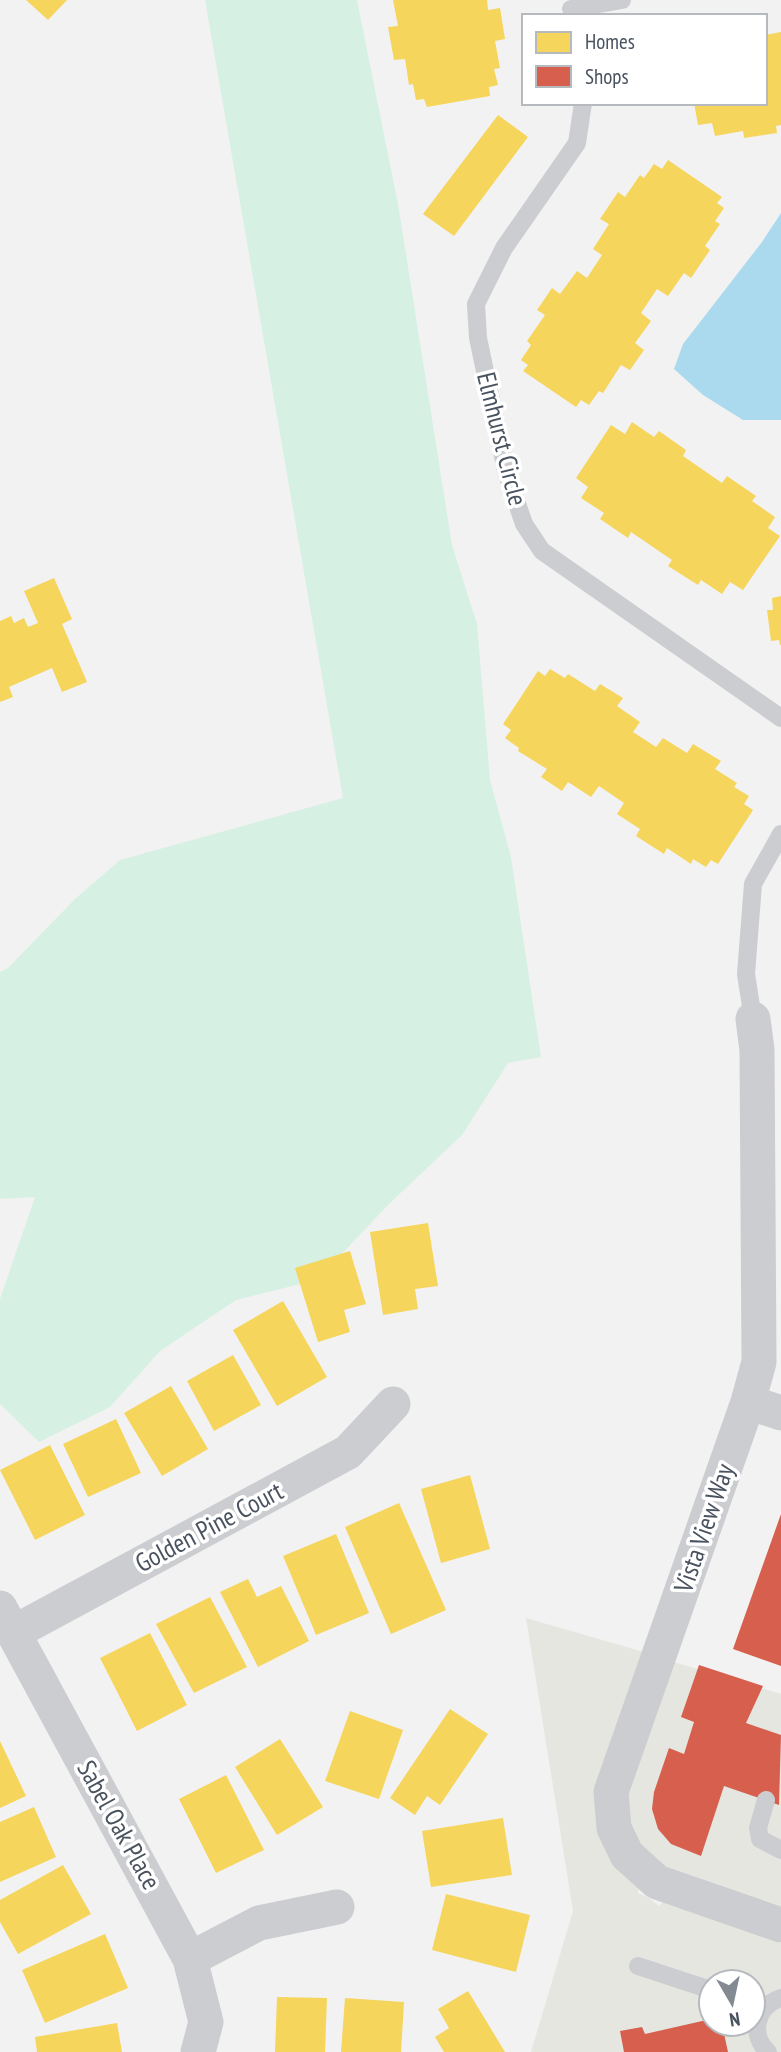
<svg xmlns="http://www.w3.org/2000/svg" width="781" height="2052" viewBox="0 0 781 2052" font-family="'PT Sans Narrow',sans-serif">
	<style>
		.commercial { fill: #e6e6e1; fill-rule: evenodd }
		.green { fill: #d6f1e3 }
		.water { fill: #abdaee }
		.homes { fill: #f6d55c }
		.shops { fill: #d6604d }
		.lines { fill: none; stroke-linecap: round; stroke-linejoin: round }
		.service { stroke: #cccdd0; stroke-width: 18 }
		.minor { stroke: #cccdd0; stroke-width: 35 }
		.labels { text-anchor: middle; stroke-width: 7; stroke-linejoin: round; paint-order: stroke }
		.street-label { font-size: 26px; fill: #49525f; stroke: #fff }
	</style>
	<rect width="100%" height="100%" fill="#f2f2f2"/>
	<!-- commercial -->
	<path class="commercial" d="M526 1618 644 1652 597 1785 639 1888 638 1893 649 1898 659 1906 663 1902 781 1943V2052H531L573 1911ZM711 1982H753V2024H711Z
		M674 1662 781 1694V1907L664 1866 639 1844 630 1823 627 1795Z"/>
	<!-- green -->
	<path class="green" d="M205 0H357L398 204 452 545 477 624 490 780 511 857 541 1057 508 1063 462 1135 389 1204 317 1280 236 1300 160 1351 110 1407 39 1442 0 1404V1299L35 1197 0 1199V972L8 968 75 899 120 860 343 798Z"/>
	<!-- water -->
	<path class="water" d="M781 213V420H743L703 395 674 369 683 344 762 242Z"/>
	<!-- homes -->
	<path class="homes" d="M26 0H67L48 20Z
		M393 0H487L488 10 500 8 505 39 495 41 500 68 494 69 498 85 489 87 490 96 427 107 424 99 416 100 413 84 409 85 405 59 394 60 388 27 398 26Z
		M781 32V125L776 126 777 133 744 138 743 131 715 136 712 123 698 125 694 103H765V35Z
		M498 115 528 137 454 236 423 214Z
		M668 160 722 197 717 203 724 208 715 221 720 224 705 246 710 250 691 278 684 273 668 296 657 289 641 313 651 321 635 343 644 350 630 370 621 365 603 393 599 391 589 405 581 400 576 407 523 371 528 365 521 360 531 345 527 341 545 315 537 310 552 288 560 294 577 271 587 278 602 255 593 249 609 224 600 219 618 192 625 197 640 175 644 178 654 164 662 169Z
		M632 422 654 437 659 431 686 450 683 456 722 483 727 476 756 496 752 501 775 517 768 528 780 536 743 590 730 582 722 594 701 580 698 585 668 566 672 560 631 532 628 538 600 519 604 513 581 498 588 487 576 478 611 425 625 434Z
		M54 578 72 619 62 624 87 682 62 692 52 668 9 687 13 697 0 702V621L11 616 14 623 24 618 28 627 38 623 24 591Z
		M781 596V645H780L779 640 771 641 767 610H773L772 598Z
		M550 669 565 678 568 674 595 691 600 684 623 698 617 706 640 722 633 732 656 747 663 738 687 753 693 744 721 761 715 769 737 783 734 787 749 796 744 804 753 810 718 864 711 860 706 867 693 859 691 864 667 848 664 854 636 836 640 829 617 814 624 803 599 786 591 797 568 782 562 791 541 777 547 769 518 751 519 748 505 738 511 730 503 724 538 671 545 676Z
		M428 1223 438 1286 415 1289 418 1309 383 1315 370 1232Z
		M350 1251 366 1304 344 1310 350 1332 318 1342 295 1268Z
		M283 1301 327 1377 277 1406 233 1330Z
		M233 1355 261 1405 214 1431 187 1381Z
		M171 1386 208 1449 162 1476 124 1413Z
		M116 1419 141 1473 88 1497 63 1444Z
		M50 1445 85 1515 35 1540 0 1470Z
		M470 1475 490 1549 441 1563 421 1489Z
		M399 1503 446 1610 391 1634 345 1527Z
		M336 1534 369 1613 316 1635 283 1556Z
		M248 1579 257 1597 281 1586 309 1641 258 1667 220 1592Z
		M210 1597 247 1667 194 1693 156 1624Z
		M150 1633 187 1705 137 1731 100 1658Z
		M450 1709 488 1734 440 1805 427 1796 415 1815 390 1798Z
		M350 1711 403 1730 379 1799 325 1781Z
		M280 1739 323 1807 277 1835 235 1767Z
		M0 1741 26 1796 0 1808Z
		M226 1775 264 1850 216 1873 179 1799Z
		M34 1807 56 1857 0 1882V1822Z
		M503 1818 512 1875 431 1887 422 1831Z
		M63 1865 91 1914 18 1954 0 1922V1900Z
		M446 1894 530 1915 516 1972 432 1950Z
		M105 1934 128 1988 45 2023 22 1970Z
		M468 1991 505 2052H444L435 2037 449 2028 438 2009Z
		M277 1997 327 1998 325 2052H275Z
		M345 1998 404 2002 401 2052H341Z
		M117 2023 122 2052H37L35 2037Z"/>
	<!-- shops -->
	<path class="shops" d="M781 1514V1666L733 1649Z
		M699 1665 763 1686 746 1723 781 1735 779 1805 724 1786 701 1856 671 1844 658 1829 652 1809 654 1792 669 1748 684 1754 694 1722 681 1717Z
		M711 2019V2024H722L728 2052H624L620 2031 642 2027 645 2034Z"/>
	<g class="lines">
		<!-- service -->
		<path class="service" d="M571 9 622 0
			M583 103 577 143 504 248 476 304 478 338 506 471 524 524 542 551 781 718
			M753 1019 746 974 753 884 781 834
			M766 1800 758 1828 760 1839 781 1850
			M638 1966 711 1990
			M768 2052C749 2034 756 2006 781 1998"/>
		<!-- minor -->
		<path class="minor" d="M753 1019 757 1050 759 1362 748 1402 611 1792 614 1828 627 1855 657 1882 781 1925
			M748 1402 781 1413
			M0 1608 190 1959 206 2022 198 2052
			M13 1633 348 1452 393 1404
			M190 1959 259 1923 337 1907"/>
	</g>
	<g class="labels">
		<!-- street labels -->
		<g class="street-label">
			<text transform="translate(502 439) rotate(76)" y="9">Elmhurst Circle</text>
			<text transform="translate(209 1527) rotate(-28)" y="9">Golden Pine Court</text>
			<text transform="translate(704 1528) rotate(-71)" y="9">Vista View Way</text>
			<text transform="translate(119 1825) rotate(61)" y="9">Sabel Oak Place</text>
		</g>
	</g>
	<!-- legend -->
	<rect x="522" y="14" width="245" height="91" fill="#ffffff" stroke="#b6babf" stroke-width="2"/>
	<rect x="536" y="32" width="35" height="21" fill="#f6d55c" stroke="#b6babf" stroke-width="2"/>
	<text x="585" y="49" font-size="21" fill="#49525f">Homes</text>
	<rect x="536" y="66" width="35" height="21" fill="#d6604d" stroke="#b6babf" stroke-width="2"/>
	<text x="585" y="84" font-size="21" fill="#49525f">Shops</text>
	<!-- north arrow -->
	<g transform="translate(732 2003) rotate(171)"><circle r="33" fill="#ffffff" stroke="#b6babf" stroke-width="2"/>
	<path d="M0-5L12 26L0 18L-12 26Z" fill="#848a92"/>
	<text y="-10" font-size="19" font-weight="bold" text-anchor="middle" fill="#49525f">N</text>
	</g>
</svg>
